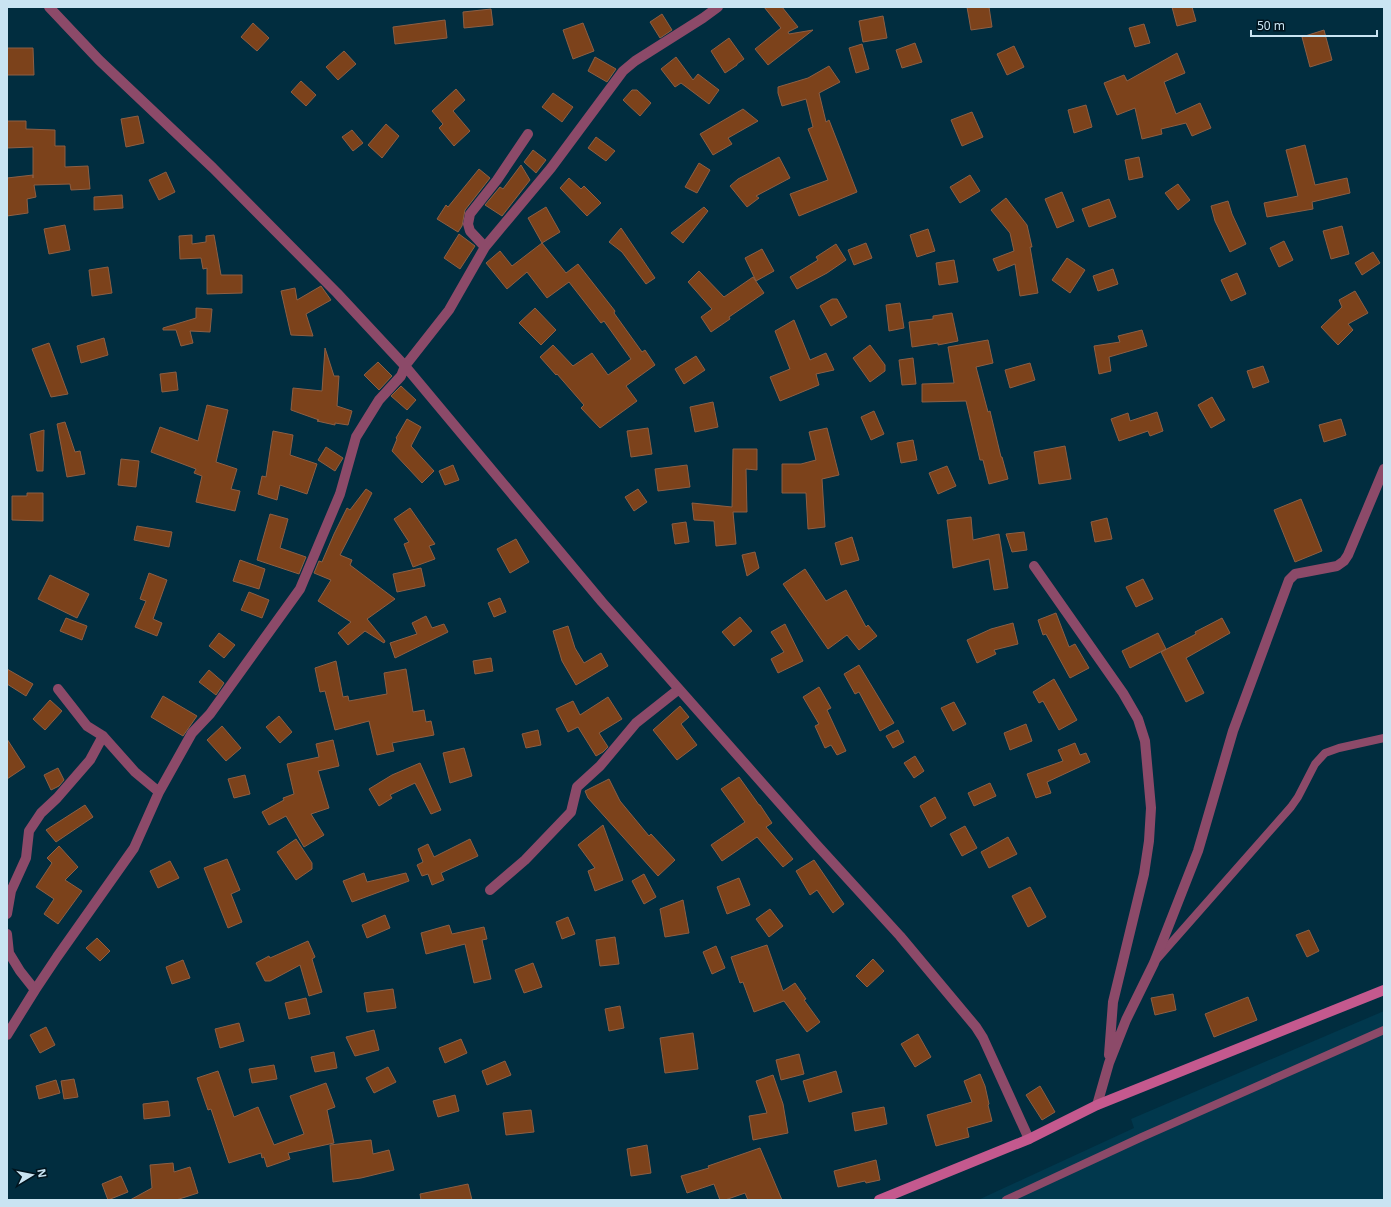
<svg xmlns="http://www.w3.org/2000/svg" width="1391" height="1207" viewBox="0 0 1391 1207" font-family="'Noto Sans',sans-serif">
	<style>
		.built { fill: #01384d }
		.building { fill: #7c421b; stroke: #8c5f45 }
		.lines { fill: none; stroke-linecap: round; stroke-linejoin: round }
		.lane { stroke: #8c4a69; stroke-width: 8 }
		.street { stroke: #8c4a69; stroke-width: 10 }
		.secondary { stroke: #c4598e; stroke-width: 10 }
	</style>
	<rect width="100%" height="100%" fill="#012d3f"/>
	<!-- built -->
	<path class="built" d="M1384 1011V1200H978L1134 1128 1131 1119Z"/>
	<!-- building -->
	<path class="building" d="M764 7H782L798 27 788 32 789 34 813 30 768 65 755 49 781 28Z
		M967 7H989L992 27 971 30Z
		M1172 7H1192L1196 21 1177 26Z
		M491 9 493 25 464 28 463 12Z
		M662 14 672 30 660 38 650 22Z
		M883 16 887 38 863 42 859 21Z
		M445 20 447 38 395 44 393 27Z
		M253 23 269 38 257 51 241 37Z
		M583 23 594 51 573 59 563 30Z
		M1144 24 1150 43 1135 47 1129 28Z
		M1324 30 1332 60 1310 67 1302 37Z
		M729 38 744 59 737 64V65L725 73 711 51Z
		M915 43 922 62 902 68 896 50Z
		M862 44 869 69 856 73 849 48Z
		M1014 46 1024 67 1007 75 997 54Z
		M7 48H33L34 75H7Z
		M344 51 356 64 338 80 326 67Z
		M1177 53 1185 73 1164 82 1176 114 1200 103 1211 128 1192 136 1186 123 1161 129 1162 134 1142 139 1135 108 1117 115 1104 83 1124 75 1127 81Z
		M595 57 616 69 607 82 588 71Z
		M676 57 693 80 698 74 719 90 709 104 681 83 675 87 661 69Z
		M829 66 840 82 819 93 826 122 829 120 857 192 799 216 790 194 828 180 808 129 813 127 806 99 782 106 778 93V87L808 78Z
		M301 81 316 95 306 106 291 92Z
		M456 89 465 100 453 111 470 131 454 146 439 128 443 124 432 111Z
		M632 90H637L651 103 640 116 623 100Z
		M553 93 573 107 562 122 542 107Z
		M1086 105 1092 127 1074 133 1068 110Z
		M743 109 758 121 728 138 732 144 713 155 700 134Z
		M972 112 983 137 962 146 951 120Z
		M138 116 144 143 126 147 121 119Z
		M7 121H26V129L55 130V146H65V167L88 166 90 189 71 190 70 184 34 185 36 197 27 199 28 213 7 216V178L33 175V178V147L7 148Z
		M386 124 399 136 382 158 368 145Z
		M352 130 363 143 353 151 342 137Z
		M596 137 615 151 606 161 588 148Z
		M1305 145 1315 185 1347 178 1350 193 1312 202 1313 209 1267 217 1264 203 1298 196 1286 150Z
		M533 150 546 160 536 173 524 162Z
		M779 157 790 178 756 196 759 198 747 207 730 186 738 179Z
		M1139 157 1143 177 1129 180 1125 160Z
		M699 163 710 170 697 193 685 187Z
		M521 165 530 180 502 216 485 205 500 187 503 189Z
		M479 169 490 178 465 210 462 226 458 232 437 219 446 205 448 207Z
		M166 172 175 192 159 200 149 180Z
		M970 175 980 191 960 203 950 187Z
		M569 178 581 189 584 186 601 203 587 216 560 188Z
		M1178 184 1190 200 1178 210 1165 193Z
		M1062 192 1074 221 1057 228 1045 199Z
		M122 195 123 208 94 210V197Z
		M1006 198 1027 225 1032 247H1030L1038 293 1020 296 1015 264 998 271 993 259 1014 251 1010 233 991 210Z
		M1109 199 1116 217 1089 227 1082 209Z
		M1228 201 1232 214 1246 244 1230 252 1215 221 1211 206Z
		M546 207 560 232 542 243 528 218Z
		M704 207 708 211 683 243 671 233Z
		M65 225 70 250 49 254 44 229Z
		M1342 226 1349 254 1331 259 1323 231Z
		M621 228 655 278 646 284 622 252 609 242Z
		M928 229 935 251 917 257 910 235Z
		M459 234 475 246 460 269 444 258Z
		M192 235V244L206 242V236L214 235 221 275H242V293L207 294V268L203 269 201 258 180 259 179 236Z
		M1284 241 1293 260 1279 267 1270 248Z
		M542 243 566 273 578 264 615 311 614 313 642 352 645 350 655 365 626 386 637 401 600 428 581 408 584 405 557 374 556 375 540 357 553 345 573 366 592 353 608 375 631 359 604 321 601 323 569 282 547 298 527 272 507 289 486 263 500 251 512 266Z
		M866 243 872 258 854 265 848 250Z
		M836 244 846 260 827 273 797 289 790 277 818 260 816 257Z
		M762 249 774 271 756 281 745 258Z
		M1373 252 1380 263 1362 275 1355 263Z
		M1067 258 1085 270 1070 293 1052 280Z
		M954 260 958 282 939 285 936 263Z
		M108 267 112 293 92 296 89 270Z
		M1113 269 1118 284 1098 291 1093 276Z
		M699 271 724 297 753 277 764 293 729 317 730 319 711 332 701 317 712 309 688 282Z
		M1237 273 1246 294 1231 301 1221 280Z
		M321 286 331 300 306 314 313 336 291 335 281 291 295 288 297 300Z
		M1355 291 1368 313 1348 324 1353 330 1338 345 1321 327 1342 307 1339 300Z
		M832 299H837L847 317 831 326 820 306Z
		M900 303 904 328 889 331 886 305Z
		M196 308 212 309 210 332 190 331 193 343 181 346 176 330H163V328L196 318Z
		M535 308 556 330 541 345 519 323Z
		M952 313 958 341 938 345V343L912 347 909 322 933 319V316Z
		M794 320 810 360 826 353 834 370 816 374 819 385 780 401 770 377 790 369 775 331Z
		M1142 330 1147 346 1109 357 1111 371 1099 374 1094 346 1120 342 1118 336Z
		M104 338 108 355 81 363 77 346Z
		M988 340 993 363 976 367 988 412 990 411 1001 457H1002L1008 479 989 484 983 460H980L966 401 922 402V384L954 383 948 347Z
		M49 343 68 394 51 397 32 349Z
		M870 345 885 365V371L870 382 853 358Z
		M325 348 334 376H339L337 406 352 411 348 425 335 423V425L317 421 319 420 291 410 293 388 322 391Z
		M696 356 705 370 684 384 675 369Z
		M913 358 916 384 902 385 899 360Z
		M378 362 392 376 379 390 364 375Z
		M1030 363 1035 380 1010 388 1005 370Z
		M1263 366 1269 382 1253 388 1247 371Z
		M176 372 178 390 162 392 160 374Z
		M401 386 416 400 407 410 391 396Z
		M1212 397 1225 420 1211 428 1198 405Z
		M713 402 718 427 695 432 690 407Z
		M207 405 228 410 216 462 237 469 231 489 240 491 235 511 196 502 202 476 194 473 196 469 151 452 160 427 198 441Z
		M874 411 884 434 871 440 861 417Z
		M1157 412 1163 431 1150 436 1148 431 1119 441 1111 419 1128 413 1130 421Z
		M407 419 421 427 411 446 434 471 422 483 392 451 397 439 396 438Z
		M1341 419 1346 435 1324 442 1319 425Z
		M65 422 75 452 80 451 85 474 67 477 57 424Z
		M648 428 652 454 631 457 627 431Z
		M827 428 839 475 822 479 825 527 808 529 806 493H782V464H801L816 460 809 432Z
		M44 430 43 471H37L30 434Z
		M273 431 293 435 290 455 317 464 307 494 280 485 277 500 258 494 262 476 266 477Z
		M913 440 917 460 901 463 897 443Z
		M1065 446 1071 479 1039 484 1034 452Z
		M326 447 343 458 335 471 318 460Z
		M733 449H757V470L746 469 747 512H733L736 544 716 546 714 521 694 520 692 503 732 507Z
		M121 459 139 461 136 487 118 485Z
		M453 465 459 480 445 485 439 471Z
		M687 465 690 487 658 491 655 469Z
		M947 466 956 486 938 494 929 473Z
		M366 489 372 493 340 555 352 560 350 565 395 599 367 619 385 641 384 643 365 631 348 645 338 633 351 622 318 601 331 580 314 573 319 561 322 562 334 534 347 508 350 510Z
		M638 489 647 502 634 511 625 497Z
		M27 493H43V521L12 520V496H27Z
		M1301 499 1322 551 1295 562 1274 510Z
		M410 508 435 544 429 546 435 559 413 567 404 544 409 542 394 519Z
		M270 514 288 519 280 548 306 557 299 574 257 560Z
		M971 517 973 540 999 534 1008 588 994 590 989 559 953 568 947 520Z
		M1107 518 1112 539 1095 542 1091 522Z
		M686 522 689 542 675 544 672 524Z
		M137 526 172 532 169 547 134 540Z
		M1024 532 1027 550 1012 552 1006 534Z
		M852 537 859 560 841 565 835 543Z
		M516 539 529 562 510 573 497 549Z
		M755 552 759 568 747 576 742 555Z
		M240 560 265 569 259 589 233 581Z
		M421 568 425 586 397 592 393 574Z
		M805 569 826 601 846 590 866 627 868 625 877 636 859 650 847 635 828 649 783 584Z
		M149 573 167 580 153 619 162 623 157 636 135 627 146 601 140 599Z
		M50 575 89 594 77 618 38 599Z
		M1143 579 1153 599 1136 607 1126 587Z
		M249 592 269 600 262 618 241 610Z
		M500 598 506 612 494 617 488 603Z
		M1056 613 1069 647 1075 644 1089 668 1070 678 1046 634 1043 635 1038 620Z
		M426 616 432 628 444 624 448 632 395 658 390 643 417 634 412 623Z
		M740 617 752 631 734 646 722 632Z
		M66 618 87 626 82 640 60 631Z
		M1222 618 1230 633 1186 658 1204 693 1186 702 1161 652 1196 634 1195 632Z
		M1013 623 1018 644 994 650 996 654 977 663 967 640 991 629Z
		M785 624 803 661 778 673 771 659 784 652 771 632Z
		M568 626 575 648 584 663 601 653 608 666 576 685 562 661 553 631Z
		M219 633 235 645 224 658 209 646Z
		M1158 633 1166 649 1130 668 1122 651Z
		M491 658 493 671 475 674 473 661Z
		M336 661 343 697 348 696 349 701 387 694 384 673 406 669 413 712 424 710 426 722 431 721 434 735 392 743 394 751 377 755 369 721 335 730 325 691 320 692 315 668Z
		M859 665 894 723 880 731 859 692 855 694 844 674Z
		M7 669 33 684 26 696 7 684Z
		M209 670 224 683 216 695 199 682Z
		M1054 679 1077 720 1059 730 1043 701 1039 703 1033 692Z
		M819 687 831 708 827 710 846 751 837 755 831 745 825 748 815 726 819 724 803 697Z
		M163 696 197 716 183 736 151 717Z
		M608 697 622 719 599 733 608 747 603 752 596 756 578 727 568 732 556 709 573 701 580 715Z
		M50 700 62 711 45 730 33 719Z
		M954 702 966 724 953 731 941 708Z
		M680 706 689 717 681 724 697 745 677 760 653 730Z
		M279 716 292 732 280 743 266 727Z
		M1026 724 1032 741 1010 750 1004 733Z
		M222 726 241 748 226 761 207 740Z
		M538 730 541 745 526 748 522 734Z
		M898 730 904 742 893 748 886 736Z
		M7 739 25 767 7 779Z
		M333 740 339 766 318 771 329 808 311 814 324 835 304 847 286 816 269 825 262 812 284 800 283 798 294 794 287 764 319 757 316 744Z
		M1075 743 1080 755 1086 753 1090 762 1047 782 1051 793 1036 798 1027 774 1063 761 1058 750Z
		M464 748 472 776 450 783 443 753Z
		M915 756 924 771 914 778 904 763Z
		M420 763 441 810 431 814 415 783 390 795 392 798 379 806 369 789 392 775Z
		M58 768 64 780 59 786 51 790 44 775Z
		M245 775 250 794 234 798 228 779Z
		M739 777 759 805H760L772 823 766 827 793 859 783 867 757 837 722 861 711 845 745 822 721 789Z
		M609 779 620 801 649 836 651 834 675 860 658 876 588 798 585 791Z
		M990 783 996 796 974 806 968 793Z
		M935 797 946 818 931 827 920 806Z
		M85 805 93 817 56 842 46 830Z
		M603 825 623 880 595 891 588 871 595 868 578 845Z
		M965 826 977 848 962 856 950 834Z
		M1008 837 1017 854 989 868 981 852Z
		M296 839 312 863V869L296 880 277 852Z
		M470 839 478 856 441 873 444 880 432 885 428 874 422 876 417 865 423 862 418 849 428 844 434 857Z
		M59 846 78 867 65 880 82 891 58 924 44 914 54 899 36 887 52 863 47 858Z
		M227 859 240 890 231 894 242 922 228 928 204 868Z
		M814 860 844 904 833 913 817 890 810 895 796 871Z
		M170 861 179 878 158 888 150 871Z
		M364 873 367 882 406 873 409 881 352 902 343 881Z
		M644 874 656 897 644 904 632 881Z
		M739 878 750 905 727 914 717 887Z
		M1030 887 1046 917 1028 927 1012 896Z
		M683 900 689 933 665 937 660 909Z
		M770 909 783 926 769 937 756 919Z
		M385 915 390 928 367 938 362 925Z
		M568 917 575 934 562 939 556 922Z
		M449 925 452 934 484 927 487 939 482 940 491 979 474 983 465 944 426 954 421 933Z
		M1309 930 1319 951 1307 957 1296 935Z
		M615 937 619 964 600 966 596 940Z
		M97 938 110 951 100 961 86 948Z
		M308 941 315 957 312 959 322 992 309 996 300 965 270 981H265L256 963 269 956 270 958Z
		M767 945 783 991 795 983 806 999 804 1000 820 1022 807 1032 784 1001 754 1012 743 982 740 983 731 957Z
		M716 946 725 968 712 974 703 952Z
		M873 959 884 971 867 987 856 976Z
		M183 960 190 978 172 984 166 967Z
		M533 963 542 987 524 993 515 970Z
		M393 989 396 1008 367 1012 364 993Z
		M1173 994 1176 1010 1155 1015 1151 998Z
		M1248 997 1257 1020 1214 1037 1205 1014Z
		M306 998 310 1014 289 1019 285 1003Z
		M620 1006 624 1028 609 1031 605 1009Z
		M239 1023 244 1041 220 1048 215 1029Z
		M46 1027 55 1045 40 1053 30 1035Z
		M374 1030 379 1050 355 1056 346 1037Z
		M693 1033 698 1069 665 1073 660 1038Z
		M918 1034 931 1057 915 1067 901 1044Z
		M461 1039 467 1053 445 1063 439 1048Z
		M334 1052 337 1068 315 1072 311 1057Z
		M799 1054 804 1074 781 1080 776 1060Z
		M505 1061 511 1075 487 1085 482 1071Z
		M274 1065 277 1079 252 1083 249 1069Z
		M388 1067 396 1082 374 1093 366 1078Z
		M218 1071 234 1117 258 1107 274 1145 304 1134 290 1096 326 1083 335 1107 327 1110 334 1143 288 1153 290 1159 267 1167 264 1157 262 1158 261 1153 229 1163 211 1109 208 1110 197 1078Z
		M836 1071 842 1092 809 1102 803 1081Z
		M980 1074 985 1086 989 1104 988 1105 992 1121 967 1128 969 1137 936 1146 927 1115 972 1102 964 1081Z
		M773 1075 783 1104 788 1133 753 1140 749 1116 767 1113 756 1081Z
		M74 1079 78 1097 64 1099 61 1081Z
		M56 1080 60 1093 39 1099 36 1086Z
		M1040 1086 1055 1112 1042 1120 1026 1095Z
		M455 1095 459 1111 438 1117 433 1101Z
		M168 1101 170 1116 144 1119 143 1104Z
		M884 1107 887 1124 855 1131 852 1113Z
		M531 1110 534 1132 506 1135 503 1113Z
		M371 1140 373 1154 389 1150 394 1170 361 1178 333 1182 330 1145Z
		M647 1145 651 1173 631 1176 627 1149Z
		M760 1148 782 1200H748L745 1193 725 1200H720L714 1184 687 1193 681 1176 709 1168 708 1166Z
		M876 1160 880 1180 866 1183 865 1181 838 1187 834 1171Z
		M173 1163 174 1172 190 1167 198 1193 176 1200H130L152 1188 150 1165Z
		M121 1176 128 1192 108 1200 102 1184Z
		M468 1184 472 1200H421L420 1194Z"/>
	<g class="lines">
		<!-- lane -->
		<path class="lane" d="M1157 959 1291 807 1298 797 1315 764 1325 753 1339 748 1384 738
			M1006 1200 1142 1137 1384 1030"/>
		<!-- street -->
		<path class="street" d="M49 7 99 60 213 168 337 293 405 366 602 602 816 844 900 936 976 1027 983 1038 1029 1139
			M485 247 470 231 468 224 470 214 497 180 528 134
			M1034 566 1123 693 1138 719 1145 741 1151 808 1149 841 1144 874 1113 1002 1109 1055
			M58 689 87 726 103 736
			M490 890 525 860 571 812 577 787 600 766 636 723 679 689
			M7 914 11 891 26 858 29 831 41 813 57 798 90 760 103 736 135 772 159 792
			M7 934 9 953 20 971 35 990
			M7 1035 35 990 57 957 134 848 159 792 192 733 210 714 300 589 340 494 356 437 379 400 401 376 405 366 449 310 485 247 551 168 623 71 635 61 703 18 718 7
			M1097 1105 1109 1063 1126 1020 1154 963 1198 851 1233 731 1289 580 1295 574 1337 566 1344 561 1348 555 1384 469"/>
		<!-- secondary -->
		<path class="secondary" d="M879 1200 1029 1139 1097 1105 1384 990"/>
	</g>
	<!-- border -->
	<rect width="1391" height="1207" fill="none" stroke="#c9e4f2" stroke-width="16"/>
	<!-- north arrow -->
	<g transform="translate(32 1175) rotate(80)" stroke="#01141e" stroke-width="3" paint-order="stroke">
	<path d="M0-3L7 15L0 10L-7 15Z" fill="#c9e4f2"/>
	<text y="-6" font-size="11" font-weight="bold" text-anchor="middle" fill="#c9e4f2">N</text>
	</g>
	<!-- scale -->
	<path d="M1251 30v6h126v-6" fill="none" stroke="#c9e4f2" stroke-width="2"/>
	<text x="1257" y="30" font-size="12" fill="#c9e4f2" stroke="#01141e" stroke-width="3" paint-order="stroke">50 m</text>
</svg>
